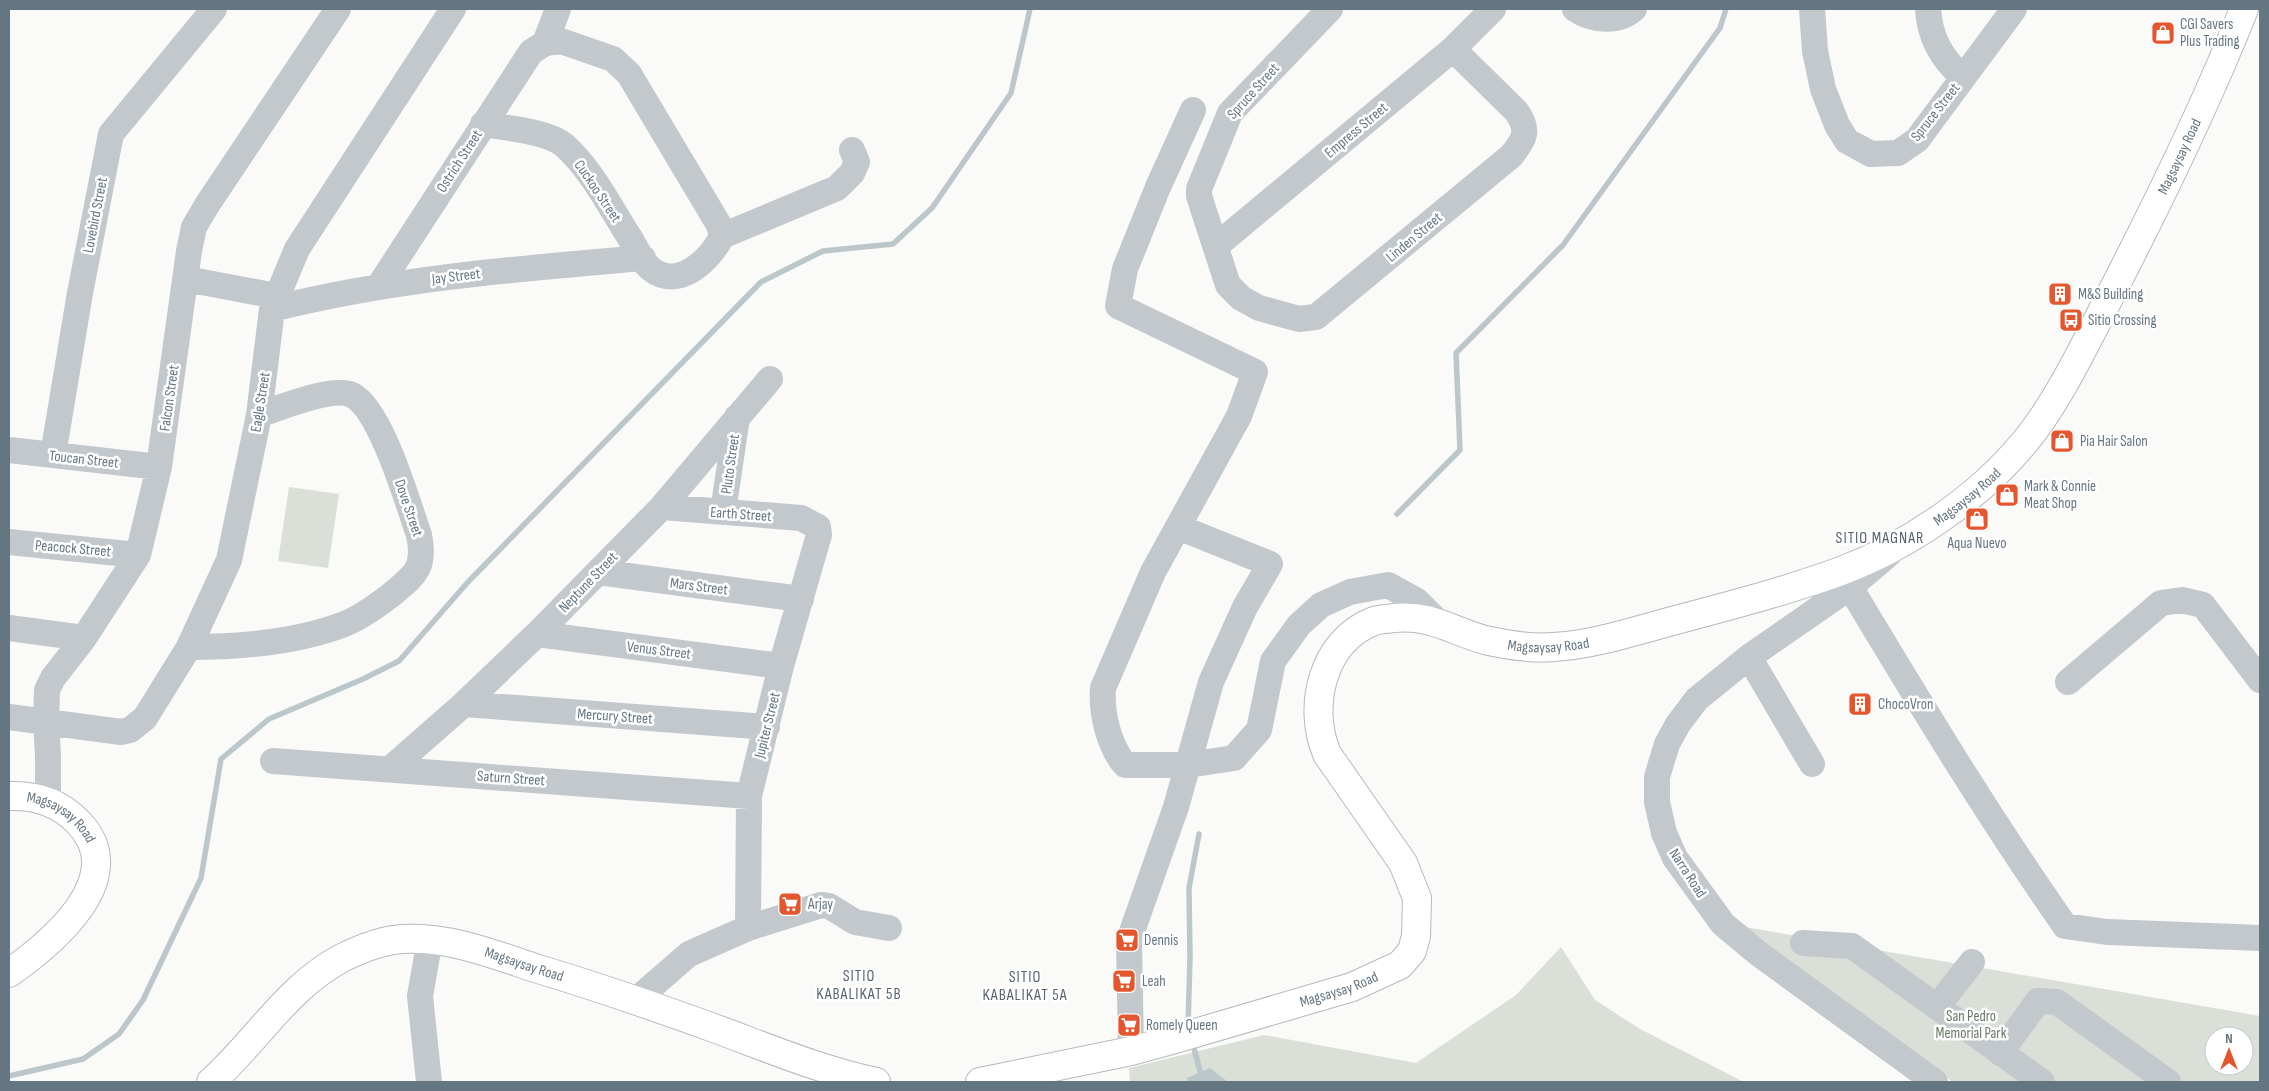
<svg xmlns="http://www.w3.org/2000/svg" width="2269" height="1091" viewBox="0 0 2269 1091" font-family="'Sofia Sans Condensed',sans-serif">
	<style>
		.green { fill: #dadfd7; fill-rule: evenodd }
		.water { fill: #bbc7cb }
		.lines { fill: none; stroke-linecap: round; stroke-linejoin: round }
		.stream { stroke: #bbc7cb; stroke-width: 5.5 }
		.major-casing { stroke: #b5babe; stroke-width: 30 }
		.minor { stroke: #c3c8cc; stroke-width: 26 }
		.major { stroke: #fff; stroke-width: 28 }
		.labels { text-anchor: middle; stroke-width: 5; stroke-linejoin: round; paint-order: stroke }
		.poi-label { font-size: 15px; fill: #657683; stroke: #fff; text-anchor: start }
		.street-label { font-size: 15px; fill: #657683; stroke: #fff }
		.park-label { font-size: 15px; fill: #687a64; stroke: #fff }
		.neighbourhood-label { font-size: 16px; letter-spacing: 1px; fill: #57646e; stroke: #fff }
	</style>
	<rect width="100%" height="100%" fill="#fafaf8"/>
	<!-- green -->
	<path class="green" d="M289 487 339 494 328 568 278 561Z
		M1739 926 2260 1016V1082H1953ZM2214 1036H2244V1066H2214Z
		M1561 947 1595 1000 1640 1029 1744 1082H1130L1129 1068 1264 1035 1416 1063 1516 995Z"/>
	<!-- water -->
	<path class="water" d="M1210 1068 1228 1082H1188L1187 1078Z"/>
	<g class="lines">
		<!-- stream -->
		<path class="stream" d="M1397 514 1460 450 1456 353 1563 245 1720 28 1726 9
			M1188 1027 1190 957 1189 888 1199 834
			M1192 1041 1203 1082
			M9 1076 83 1059 119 1034 143 1000 201 878 221 759 269 719 363 679 399 661 468 582 761 282 823 251 893 244 932 208 1011 93 1030 9"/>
		<!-- major casing -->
		<g class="major-casing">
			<g id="major">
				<path id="s1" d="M9 796C35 795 59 802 78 822 132 877 52 943 9 973"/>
				<path id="s2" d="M211 1082C256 1042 287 987 342 958 360 949 383 940 403 939 448 936 493 954 535 968 595 986 653 1006 711 1027 766 1047 819 1070 876 1082"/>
				<path id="s3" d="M980 1082 1131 1051 1175 1039 1352 987 1400 965 1412 951 1416 936 1417 898 1403 863 1327 754C1307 707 1322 641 1374 621 1380 619 1388 619 1394 618 1431 614 1452 631 1485 640 1507 645 1531 649 1553 647 1591 645 1628 633 1665 623 1724 607 1784 592 1841 571 1908 546 1977 499 2023 444 2058 403 2087 340 2112 292 2160 199 2206 105 2244 9"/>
			</g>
		</g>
		<!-- minor -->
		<path class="minor" d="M1330 9 1230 113 1199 189V196L1228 285 1241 298 1259 308 1299 319 1316 317 1511 156C1525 139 1530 130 1516 111L1453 49
			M1575 9C1592 21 1618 23 1634 9
			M1812 9 1815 51 1823 89 1837 125 1847 141 1871 154 1898 153 1917 140 2014 9
			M1928 9C1930 38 1941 57 1962 77
			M545 43 558 9
			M1193 110 1158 187 1125 269 1118 306 1255 372 1239 416 1153 572 1103 688C1101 713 1109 746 1125 765H1188L1234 758 1259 730 1273 661 1299 625 1321 605 1350 592 1388 585 1417 601 1437 621
			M722 236 837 188 852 173 857 162 852 150
			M1216 246 1453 49 1493 9
			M186 279 276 296
			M379 286 531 52 545 43 561 41 613 59 629 74 719 225 722 236C710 260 678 291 651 269 642 262 636 248 630 238 610 207 592 170 564 145 547 131 505 128 483 124
			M272 309C396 278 516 269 643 258
			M9 450 159 467
			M53 455 80 293 111 134 214 9
			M662 507 801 518 818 527 819 535 781 666 749 796 748 928
			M723 512 737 417
			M9 542 138 555
			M1889 554 1850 587 1749 657 1697 699 1678 724 1667 744 1657 777V802L1664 833 1675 858 1723 924 1759 954 1935 1082
			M598 572 801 599
			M1850 587C1919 702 1988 816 2065 926L2107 932 2260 938
			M9 628 84 638
			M537 634 781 666
			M189 647C239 647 292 643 339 626 355 621 378 605 391 595 415 575 426 568 419 535 408 504 381 409 352 395 334 386 278 408 259 415
			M1749 657 1812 764
			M2068 682 2161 603 2182 600 2203 605 2260 680
			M464 704 767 727
			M9 717 121 732 130 730 145 718 189 647 229 560 259 415 272 309 297 249 453 9
			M273 761 749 796
			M390 769 464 704 537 634 662 507 770 379
			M48 801V756L46 722 47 690 53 678 84 638 138 555 159 467 189 251 194 227 207 205 338 9
			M1803 943 1852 946 2042 1082
			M636 1000 689 954 748 928 821 905 829 906 855 922 889 928
			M1937 1007 1972 962
			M1131 1051 1129 940 1176 807 1211 682 1245 607 1270 564 1178 527
			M2000 1053 2038 1001 2057 1002 2168 1082
			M429 1082 420 996 430 939"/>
		<!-- major -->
		<use href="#major" class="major"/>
	</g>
	<!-- icons -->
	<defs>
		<g id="shop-square" transform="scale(1.25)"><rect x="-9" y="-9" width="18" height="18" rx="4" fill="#e4572e" stroke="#fff"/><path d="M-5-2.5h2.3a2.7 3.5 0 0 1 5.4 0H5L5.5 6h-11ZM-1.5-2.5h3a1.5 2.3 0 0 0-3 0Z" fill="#fff"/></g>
		<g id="building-square" transform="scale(1.25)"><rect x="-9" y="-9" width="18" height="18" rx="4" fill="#e4572e" stroke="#fff"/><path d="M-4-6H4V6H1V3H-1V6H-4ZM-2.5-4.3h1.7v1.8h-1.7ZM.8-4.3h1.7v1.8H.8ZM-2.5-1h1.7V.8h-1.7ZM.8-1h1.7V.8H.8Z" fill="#fff"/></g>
		<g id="bus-square" transform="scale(1.25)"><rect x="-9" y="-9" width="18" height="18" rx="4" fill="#e4572e" stroke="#fff"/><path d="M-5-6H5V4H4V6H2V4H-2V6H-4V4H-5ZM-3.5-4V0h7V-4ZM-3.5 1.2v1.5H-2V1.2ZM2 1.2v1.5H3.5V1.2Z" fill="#fff"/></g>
		<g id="supermarket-square" transform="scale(1.25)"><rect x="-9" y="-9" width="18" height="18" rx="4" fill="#e4572e" stroke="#fff"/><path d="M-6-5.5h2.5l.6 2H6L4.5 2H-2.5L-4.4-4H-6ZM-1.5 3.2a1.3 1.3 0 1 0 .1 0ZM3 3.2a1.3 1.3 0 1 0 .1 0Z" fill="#fff"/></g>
	</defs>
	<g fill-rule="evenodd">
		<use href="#shop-square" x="2163" y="33"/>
		<use href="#building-square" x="2060" y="294"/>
		<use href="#bus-square" x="2071" y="320"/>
		<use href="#shop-square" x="2062" y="441"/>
		<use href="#shop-square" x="2007" y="495"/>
		<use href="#shop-square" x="1977" y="519"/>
		<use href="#building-square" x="1860" y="704"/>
		<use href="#supermarket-square" x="790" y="904"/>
		<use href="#supermarket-square" x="1127" y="940"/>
		<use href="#supermarket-square" x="1124" y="981"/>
		<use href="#supermarket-square" x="1129" y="1025"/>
	</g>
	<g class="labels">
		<!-- poi labels -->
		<g class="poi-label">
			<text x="2180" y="29">CGI Savers<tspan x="2180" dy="17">Plus Trading</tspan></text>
			<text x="2078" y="299">M&amp;S Building</text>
			<text x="2088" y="325">Sitio Crossing</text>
			<text x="2080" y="446">Pia Hair Salon</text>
			<text x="2024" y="491">Mark &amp; Connie<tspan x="2024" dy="17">Meat Shop</tspan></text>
			<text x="1977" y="548" text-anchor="middle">Aqua Nuevo</text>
			<text x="1878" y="709">ChocoVron</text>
			<text x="808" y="909">Arjay</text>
			<text x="1144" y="945">Dennis</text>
			<text x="1142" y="986">Leah</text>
			<text x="1146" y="1030">Romely Queen</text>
		</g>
		<!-- street labels -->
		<g class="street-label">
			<text transform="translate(1253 91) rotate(-48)" y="5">Spruce Street</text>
			<text transform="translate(1935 112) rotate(-52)" y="5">Spruce Street</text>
			<text transform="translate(1356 130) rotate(-40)" y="5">Empress Street</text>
			<text dy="5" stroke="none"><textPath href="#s3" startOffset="1870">Magsaysay Road</textPath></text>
			<text transform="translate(459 161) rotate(-57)" y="5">Ostrich Street</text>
			<text transform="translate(598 191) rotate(56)" y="5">Cuckoo Street</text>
			<text transform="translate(95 215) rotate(-79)" y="5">Lovebird Street</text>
			<text transform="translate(1414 237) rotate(-40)" y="5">Linden Street</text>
			<text transform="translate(456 276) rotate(-7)" y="5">Jay Street</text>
			<text transform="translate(169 398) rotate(-82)" y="5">Falcon Street</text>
			<text transform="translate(260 402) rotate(-81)" y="5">Eagle Street</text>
			<text transform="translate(84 459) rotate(6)" y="5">Toucan Street</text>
			<text transform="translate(730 464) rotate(-82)" y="5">Pluto Street</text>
			<text dy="5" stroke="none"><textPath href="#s3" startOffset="1465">Magsaysay Road</textPath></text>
			<text transform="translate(409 508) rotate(71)" y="5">Dove Street</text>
			<text transform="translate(741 514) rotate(4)" y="5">Earth Street</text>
			<text transform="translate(73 548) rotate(5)" y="5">Peacock Street</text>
			<text transform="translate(588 582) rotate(-46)" y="5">Neptune Street</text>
			<text transform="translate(699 586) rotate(7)" y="5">Mars Street</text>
			<text dy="5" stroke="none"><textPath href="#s3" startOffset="1015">Magsaysay Road</textPath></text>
			<text transform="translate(659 650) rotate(7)" y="5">Venus Street</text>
			<text transform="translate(615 716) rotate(4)" y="5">Mercury Street</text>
			<text transform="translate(767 725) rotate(-76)" y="5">Jupiter Street</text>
			<text transform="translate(511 778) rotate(4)" y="5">Saturn Street</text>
			<text dy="5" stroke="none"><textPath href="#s1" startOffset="59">Magsaysay Road</textPath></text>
			<text transform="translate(1688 873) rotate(57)" y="5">Narra Road</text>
			<text dy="5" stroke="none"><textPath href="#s2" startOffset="370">Magsaysay Road</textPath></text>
			<text dy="5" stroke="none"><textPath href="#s3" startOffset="371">Magsaysay Road</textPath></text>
		</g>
		<!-- park labels -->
		<g class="park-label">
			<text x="1971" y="1021">San Pedro<tspan x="1971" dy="17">Memorial Park</tspan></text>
		</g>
		<!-- neighbourhood labels -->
		<g class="neighbourhood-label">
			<text x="1880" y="543">SITIO MAGNAR</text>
			<text x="859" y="981">SITIO<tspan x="859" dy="18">KABALIKAT 5B</tspan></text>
			<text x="1025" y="982">SITIO<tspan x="1025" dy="18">KABALIKAT 5A</tspan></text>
		</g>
	</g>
	<!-- border -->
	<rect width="2269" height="1091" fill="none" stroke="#657683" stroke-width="20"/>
	<!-- north arrow -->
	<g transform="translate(2229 1051)"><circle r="24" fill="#ffffff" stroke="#c1c8cd"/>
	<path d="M0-4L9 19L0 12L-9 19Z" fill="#e4572e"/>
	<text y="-8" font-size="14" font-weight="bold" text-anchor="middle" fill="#657683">N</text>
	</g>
</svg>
